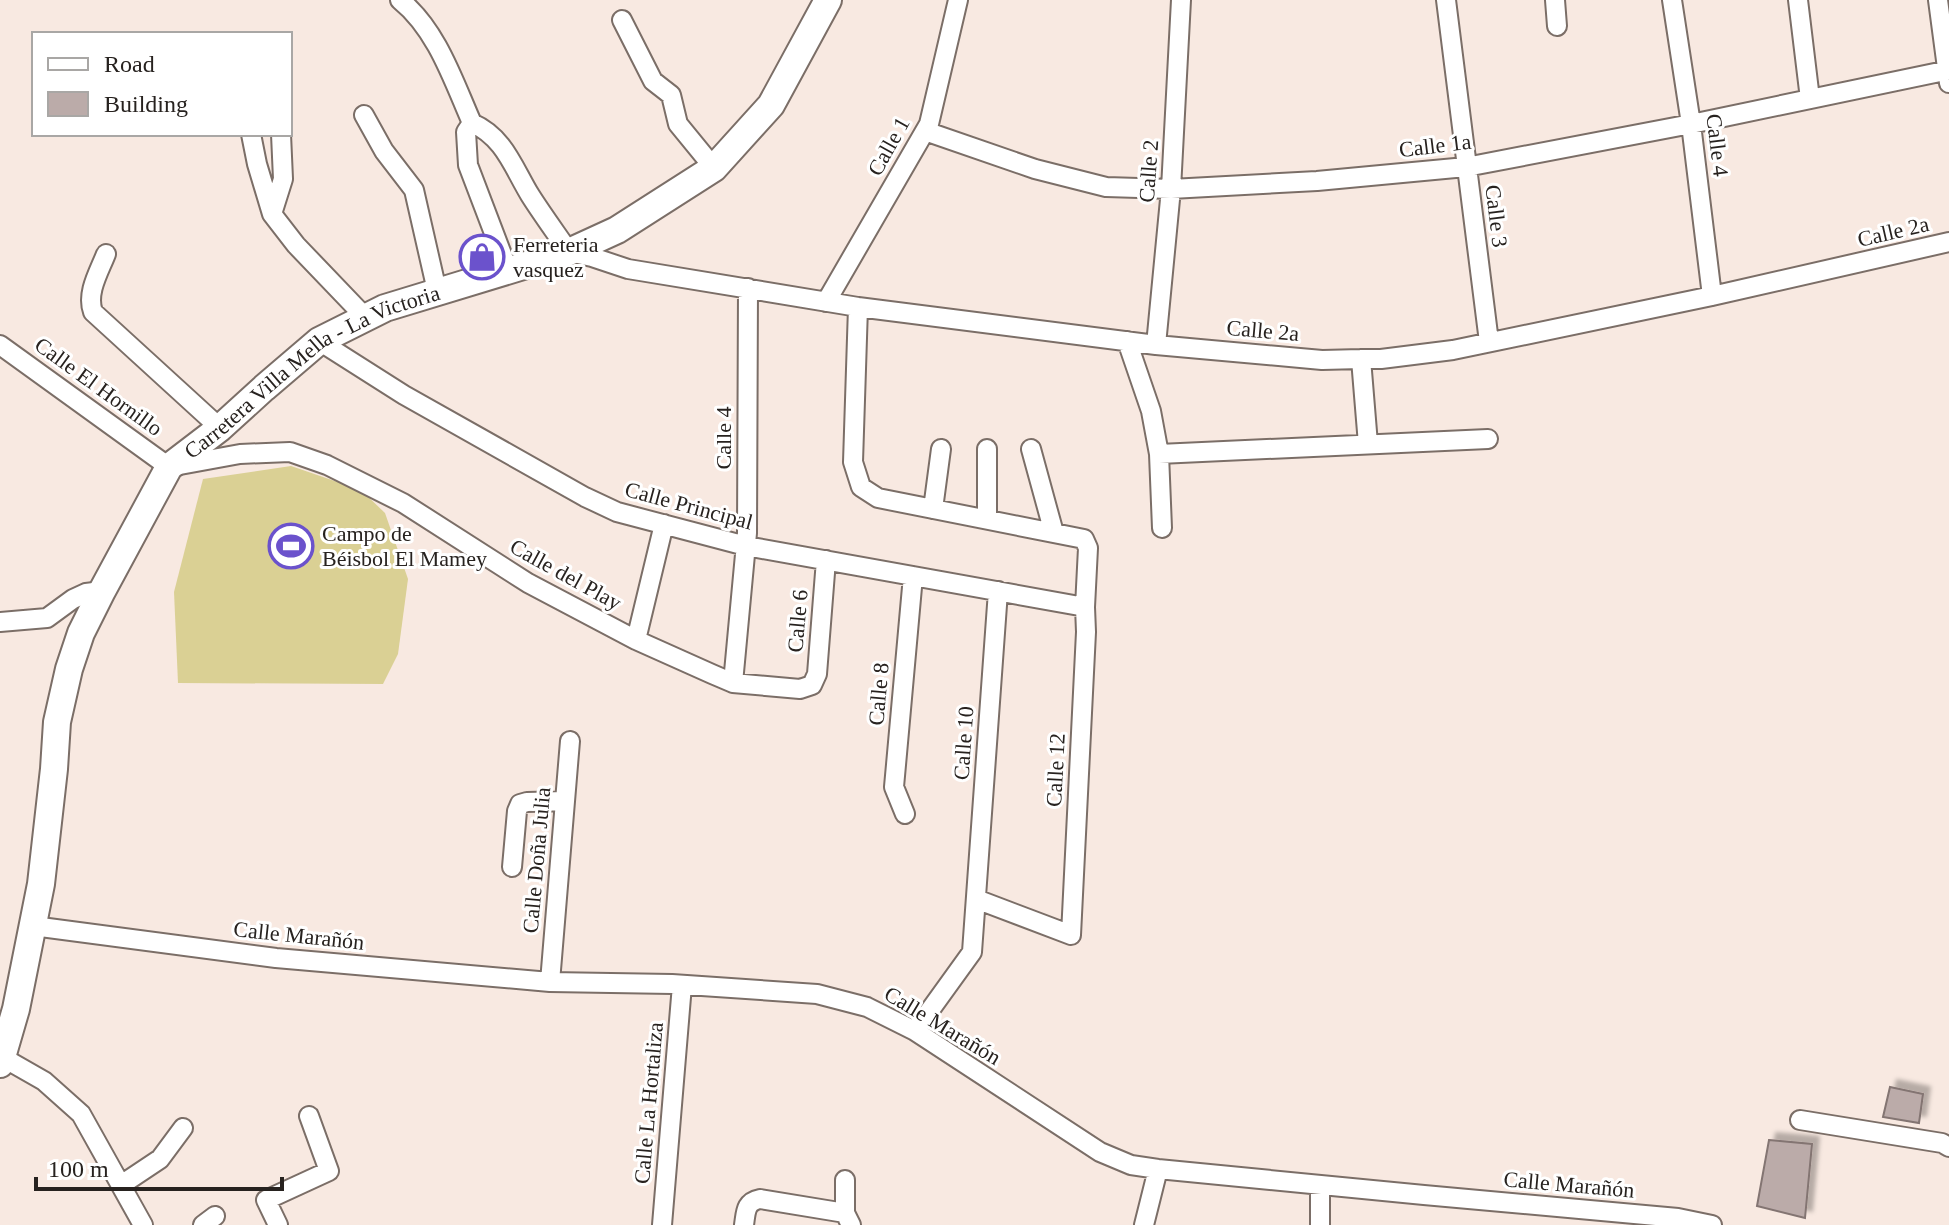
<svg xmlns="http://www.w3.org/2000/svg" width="1949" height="1225" viewBox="0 0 1949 1225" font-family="Georgia,serif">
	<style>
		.grass { fill: #dad094 }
		.building { fill: #bbaba9; stroke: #837472; stroke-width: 2; filter: url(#shadow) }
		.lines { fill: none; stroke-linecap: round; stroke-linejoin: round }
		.minor-casing { stroke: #7b6e67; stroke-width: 22 }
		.secondary-casing { stroke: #7b6e67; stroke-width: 30 }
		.minor { stroke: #fff; stroke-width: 18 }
		.secondary { stroke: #fff; stroke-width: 26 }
		.labels { text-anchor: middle; stroke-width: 6; stroke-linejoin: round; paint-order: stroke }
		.street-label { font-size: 22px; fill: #27221f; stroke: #fff }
		.poi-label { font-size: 22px; fill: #27221f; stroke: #fff; text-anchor: start }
	</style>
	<defs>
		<filter id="shadow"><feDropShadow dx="7" dy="-7" stdDeviation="2" flood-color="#0004"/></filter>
	</defs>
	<rect width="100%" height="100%" fill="#f8e9e1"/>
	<!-- grass -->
	<path class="grass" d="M291 466 361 490 385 513 408 579 398 654 383 684 178 683 174 592 203 479Z"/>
	<!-- building -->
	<path class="building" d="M1890 1087 1923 1094 1919 1123 1883 1117Z
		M1769 1140 1812 1144 1805 1218 1757 1206Z"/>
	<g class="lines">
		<!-- minor casing -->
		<g class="minor-casing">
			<path id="minor" d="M400 0C437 30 453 80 472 123 504 137 513 167 530 195 542 214 556 233 569 252L592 257 628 269 858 307 1156 345 1322 360 1361 359H1381L1453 350 1712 296 1949 242
				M1446 0 1489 342
				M1555 0 1557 26
				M1672 0 1691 124 1712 296
				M1798 0 1810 99
				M1938 0 1949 83
				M622 20 653 81 671 95 678 124 714 168
				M364 115 384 151 414 190 437 291
				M472 123 466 132 468 165 508 270
				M925 131 1035 169 1106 187 1171 189 1317 181 1466 167 1691 124 1949 70
				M251 134 257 164 272 214 296 245 365 317
				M272 214 283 179 281 134
				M106 254C99 272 86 293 93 312L220 428
				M826 302 929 124 958 0
				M858 307 853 462 861 487 878 498 1084 539 1088 548 1085 607 1086 632 1071 935 976 899
				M319 341 404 395 585 497 617 512 746 546 1085 607
				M1127 341 1151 411 1159 454 1488 439
				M0 345 169 467 240 454 290 452 327 465 403 503 528 583 636 640 712 674 733 683 800 689 812 685 817 674 826 560
				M1156 345 1171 189 1181 0
				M1361 359 1368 444
				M987 449V519
				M1031 449 1054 533
				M1159 454 1162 528
				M933 509 941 449
				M0 622 47 618 73 599 86 593 102 591
				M636 640 664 524
				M733 683 747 533 748 288
				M905 814 894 787 913 576
				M512 867 517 811 520 804 527 802 565 801
				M33 926 276 958 550 982 672 984 817 994 867 1007 915 1031 1100 1152 1131 1165 1158 1169 1424 1195 1678 1218 1712 1225
				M550 982 570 741
				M915 1031 972 952 998 591
				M2 1057 44 1081 81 1114 143 1225
				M1800 1120 1942 1143 1949 1147
				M845 1180V1213L851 1225
				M121 1185 160 1159 183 1128
				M203 1225 215 1216
				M278 1225 266 1200 329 1171 309 1116
				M662 1225 682 985
				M744 1225C746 1212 745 1202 760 1199L845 1213
				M1144 1225 1158 1169
				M1320 1225V1185"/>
		</g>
		<!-- secondary casing -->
		<g class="secondary-casing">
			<g id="secondary">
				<path id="s1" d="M0 1064 16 1009 41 884 54 769 57 722 69 669 81 633 102 591 169 467 220 428 264 388 319 341 385 308 569 252 617 230 714 168 771 105 828 0"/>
			</g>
		</g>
		<!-- minor -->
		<use href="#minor" class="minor"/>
		<!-- secondary -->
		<use href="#secondary" class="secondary"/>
	</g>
	<!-- icons -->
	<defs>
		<g id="shop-ring" transform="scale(2.3)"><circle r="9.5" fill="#fff" stroke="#6b52cc" stroke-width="1.5"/><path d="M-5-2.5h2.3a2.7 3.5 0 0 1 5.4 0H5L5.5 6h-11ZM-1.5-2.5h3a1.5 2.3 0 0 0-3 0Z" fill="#6b52cc"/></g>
		<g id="stadium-ring" transform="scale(2.3)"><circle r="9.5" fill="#fff" stroke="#6b52cc" stroke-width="1.5"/><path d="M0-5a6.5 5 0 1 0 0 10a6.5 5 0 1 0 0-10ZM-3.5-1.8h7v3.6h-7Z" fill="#6b52cc"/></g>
	</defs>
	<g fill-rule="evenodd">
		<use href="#shop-ring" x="482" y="257"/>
		<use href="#stadium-ring" x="291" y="546"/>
	</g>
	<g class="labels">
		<!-- street labels -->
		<g class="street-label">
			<text transform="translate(1435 145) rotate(-7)" y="8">Calle 1a</text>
			<text transform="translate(1718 145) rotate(83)" y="8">Calle 4</text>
			<text transform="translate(888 146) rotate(-61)" y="8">Calle 1</text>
			<text transform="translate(1148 171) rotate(-86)" y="8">Calle 2</text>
			<text transform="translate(1497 216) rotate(83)" y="8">Calle 3</text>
			<text transform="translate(1893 231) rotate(-13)" y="8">Calle 2a</text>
			<text transform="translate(1263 330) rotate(5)" y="8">Calle 2a</text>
			<text dy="8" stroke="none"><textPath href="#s1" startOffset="802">Carretera Villa Mella - La Victoria</textPath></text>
			<text transform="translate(99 386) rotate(36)" y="8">Calle El Hornillo</text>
			<text transform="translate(723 438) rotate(-90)" y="8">Calle 4</text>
			<text transform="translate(689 505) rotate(15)" y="8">Calle Principal</text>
			<text transform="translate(566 574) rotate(29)" y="8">Calle del Play</text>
			<text transform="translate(797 621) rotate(-85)" y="8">Calle 6</text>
			<text transform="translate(878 694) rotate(-85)" y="8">Calle 8</text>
			<text transform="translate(963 743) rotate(-86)" y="8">Calle 10</text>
			<text transform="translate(1055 770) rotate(-87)" y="8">Calle 12</text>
			<text transform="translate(536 860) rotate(-85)" y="8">Calle Doña Julia</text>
			<text transform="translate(299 935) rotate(6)" y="8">Calle Marañón</text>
			<text transform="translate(943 1025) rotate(31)" y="8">Calle Marañón</text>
			<text transform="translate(648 1103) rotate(-85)" y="8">Calle La Hortaliza</text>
			<text transform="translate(1569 1184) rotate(5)" y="8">Calle Marañón</text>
		</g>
		<!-- poi labels -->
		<g class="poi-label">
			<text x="513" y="252">Ferreteria<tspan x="513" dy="25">vasquez</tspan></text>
			<text x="322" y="541">Campo de<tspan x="322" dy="25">Béisbol El Mamey</tspan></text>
		</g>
	</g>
	<!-- legend -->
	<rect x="32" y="32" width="260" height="104" fill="#ffffff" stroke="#a9a7a5" stroke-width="2"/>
	<rect x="48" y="58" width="40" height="12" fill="#ffffff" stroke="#a9a7a5" stroke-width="2"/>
	<text x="104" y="72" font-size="24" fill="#27221f">Road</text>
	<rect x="48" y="92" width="40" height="24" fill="#bbaba9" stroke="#a9a7a5" stroke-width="2"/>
	<text x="104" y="112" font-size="24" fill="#27221f">Building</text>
	<!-- scale -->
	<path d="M36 1177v12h246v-12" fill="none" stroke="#27221f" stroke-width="4"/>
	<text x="48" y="1177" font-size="24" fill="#27221f" stroke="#ffffff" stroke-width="6" paint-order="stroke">100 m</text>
</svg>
